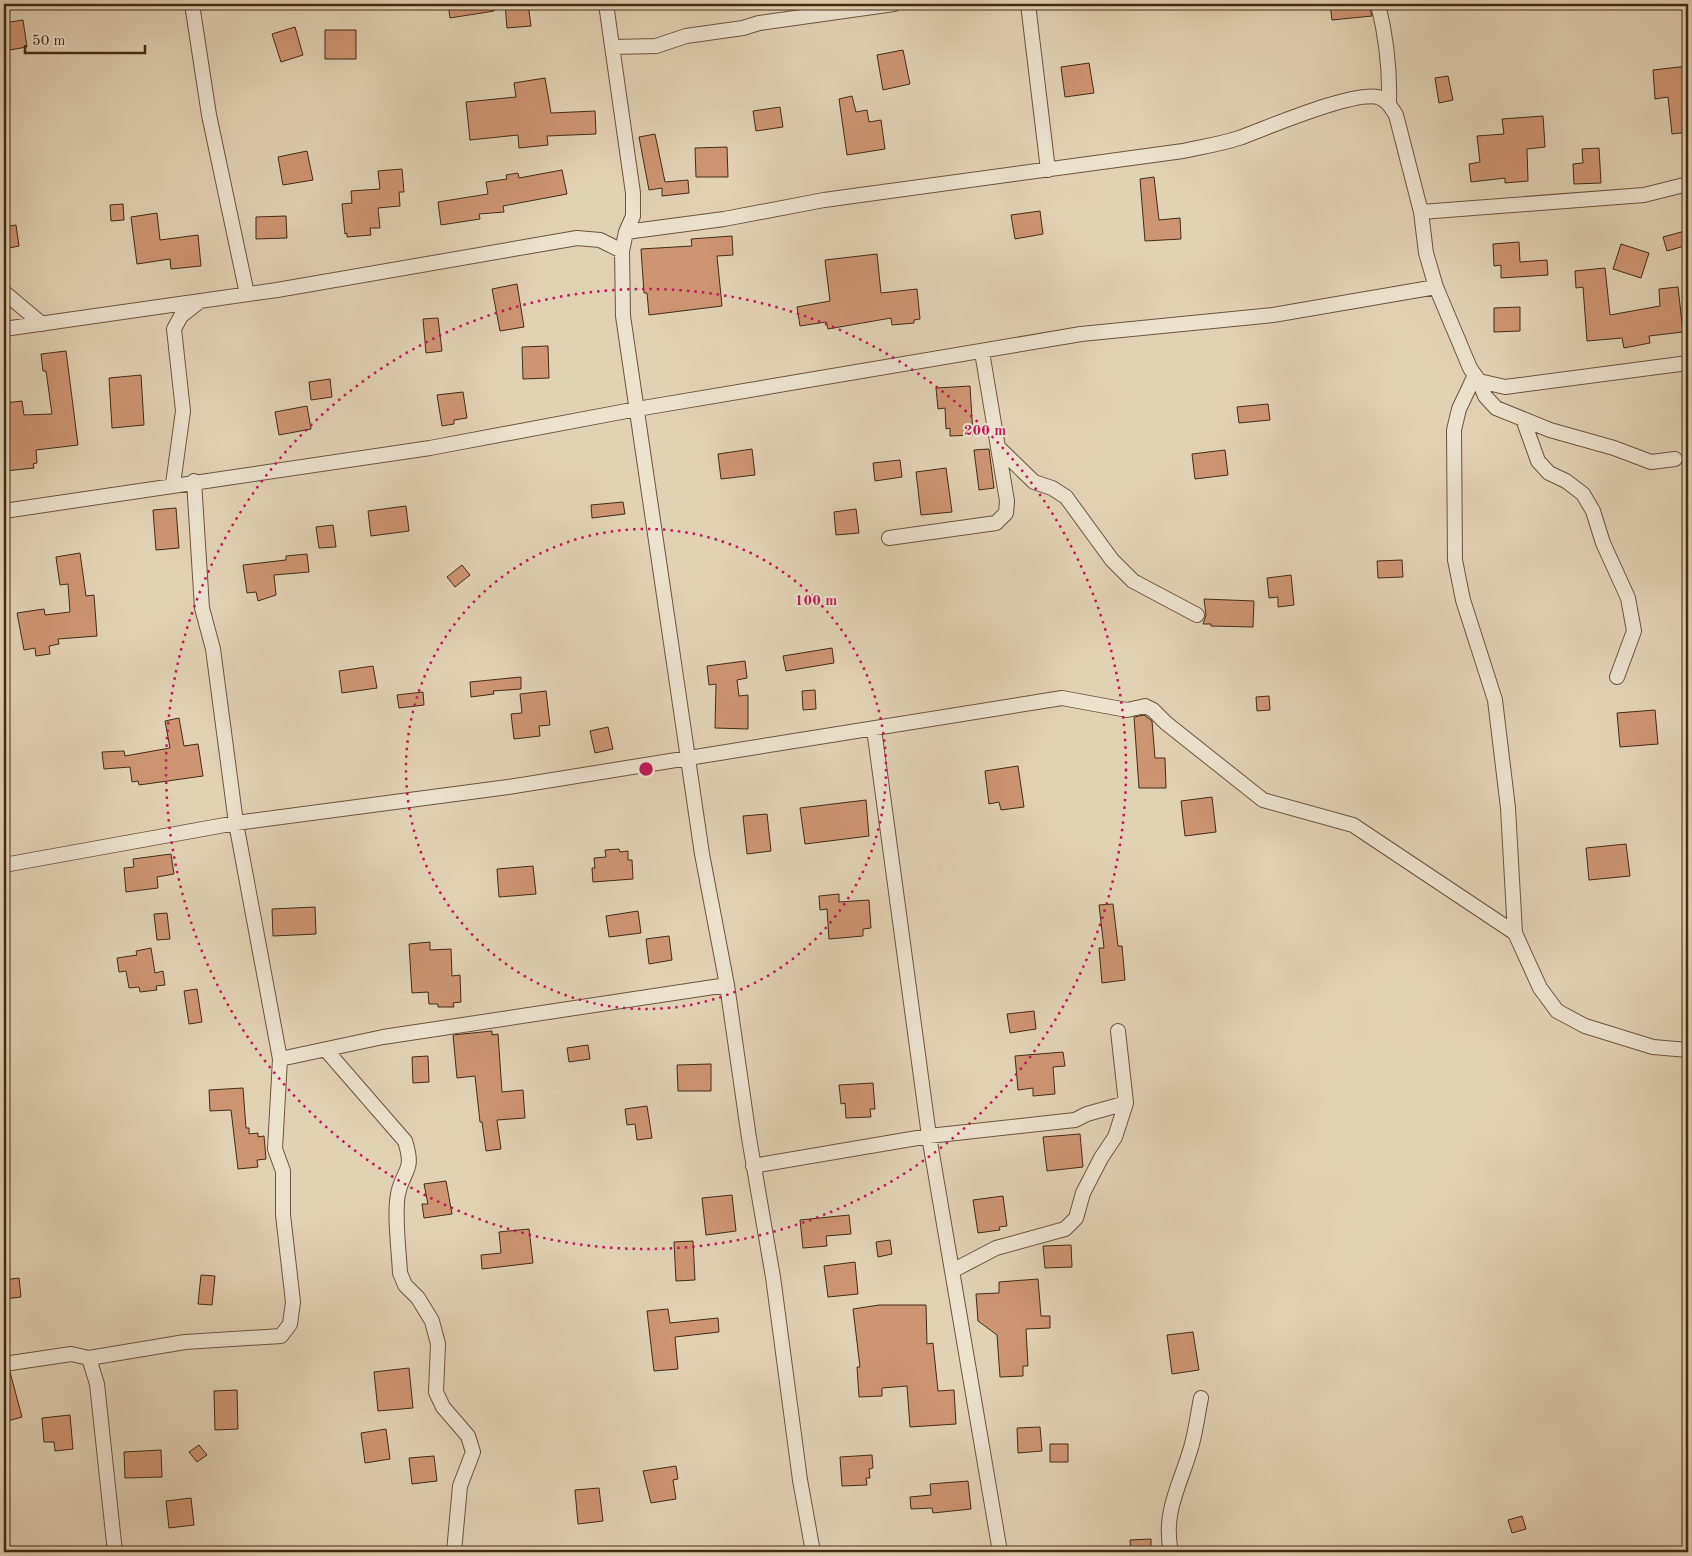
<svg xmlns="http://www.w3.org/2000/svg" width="1692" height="1556" viewBox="0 0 1692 1556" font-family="'Old Standard TT',serif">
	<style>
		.building { fill: #ce9572; stroke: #422b15 }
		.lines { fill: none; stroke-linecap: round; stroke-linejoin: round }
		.minor-casing { stroke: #6a553d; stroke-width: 16 }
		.minor { stroke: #ece2ce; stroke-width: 14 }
		.ring { fill: none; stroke: #c2185b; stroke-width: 2.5; stroke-dasharray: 2.5 5 }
		.centre { fill: #c2185b; stroke: #ece2ce; stroke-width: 2.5 }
		.ring-label { font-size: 15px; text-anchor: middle; font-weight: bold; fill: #c2185b; stroke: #ece2ce; stroke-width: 4; stroke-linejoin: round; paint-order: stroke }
	</style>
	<rect width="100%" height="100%" fill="#e2d2b4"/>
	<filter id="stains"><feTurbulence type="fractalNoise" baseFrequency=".004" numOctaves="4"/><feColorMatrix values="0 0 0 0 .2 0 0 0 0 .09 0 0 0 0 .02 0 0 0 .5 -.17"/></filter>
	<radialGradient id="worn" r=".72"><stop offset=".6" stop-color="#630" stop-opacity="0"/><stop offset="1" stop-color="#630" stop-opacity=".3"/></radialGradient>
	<!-- building -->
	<path class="building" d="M448 4H494V11L450 18Z
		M505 4H528L531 26 507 28Z
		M1330 4H1369L1372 16 1332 20Z
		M23 20 27 47 4 51V23Z
		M295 27 303 55 281 62 272 34Z
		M325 30H356V59H325Z
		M903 50 910 84 883 90 877 55Z
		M1089 63 1094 93 1065 97 1061 67Z
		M1688 66V132L1672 134 1668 97 1655 99 1653 70Z
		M1448 76 1453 100 1439 103 1435 78Z
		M545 78 551 113 595 111 596 134 547 136 548 145 519 148 518 135 470 140 466 102 516 97 514 83Z
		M852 96 856 112 867 110 869 122 881 120 885 149 847 155 839 99Z
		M780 107 783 127 756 131 753 111Z
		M1543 116 1545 147 1527 149 1528 181 1505 183V178L1471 182 1469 164 1480 162 1477 136 1504 134 1502 119Z
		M655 134 665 182 688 180 689 193 662 196V188L649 190 639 137Z
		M727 147 728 177H696L695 148Z
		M1599 148 1601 183 1574 184 1573 164 1583 163 1582 149Z
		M307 151 313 180 283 185 278 157Z
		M402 169 404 192H399L400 206 378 208 380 228H370L371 235 347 237V233L345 234 342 204 352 203 351 191 380 189 378 171Z
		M562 170 567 194 503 206 504 212 479 214 480 219 441 225 438 202 488 194 486 182 507 179 506 175 518 173 519 178Z
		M1154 177 1159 220 1180 218 1181 239 1145 241 1140 179Z
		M123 204 124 220 111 221 110 205Z
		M1040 211 1043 234 1015 239 1011 215Z
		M157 213 160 240 198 235 201 266 171 269 170 259 137 264 131 217Z
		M286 216 287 238 256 239V217Z
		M16 225 19 246 4 249V227Z
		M1685 231 1688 245 1667 251 1663 237Z
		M732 236 733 255 717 256 722 306 649 315 647 293H644L641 249 692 246 691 239Z
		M1519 242 1520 262 1547 260 1548 275 1501 278V265L1494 266 1493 244Z
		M1621 244 1649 253 1641 278 1613 269Z
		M877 254 881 293 917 289 920 319 914 320V323L892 325 891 318 828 329 826 322 800 326 797 307 830 301 825 260Z
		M1605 268 1610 315 1660 306 1659 289 1678 287 1683 332 1649 336 1650 343 1624 348 1622 338 1587 341 1583 287 1576 288 1575 271Z
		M517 284 524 327 500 331 492 289Z
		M1520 307V331L1494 332V308Z
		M438 318 442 351 426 353 423 319Z
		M548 346 549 378 523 379 522 347Z
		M66 351 78 445 36 450 37 463 33 464 34 468 5 471 4 403 22 401 24 415 52 414 46 371H43L41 354Z
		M141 375 144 425 112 428 109 378Z
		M330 379 332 397 311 400 309 382Z
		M970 386 973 435 950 436V428L946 429 945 408 938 409 936 388Z
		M463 392 467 418 454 420V424L442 426 437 395Z
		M1268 404 1270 420 1239 423 1237 407Z
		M307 406 311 429 279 435 275 412Z
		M752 449 755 475 721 479 718 454Z
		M989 449 994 488 979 490 974 450Z
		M1225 450 1228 475 1195 479 1192 454Z
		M900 460 902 477 875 481 873 463Z
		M946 468 952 512 921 515 916 472Z
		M623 502 625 514 592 518 591 505Z
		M406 506 409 531 371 536 368 511Z
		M176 508 179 548 156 550 153 510Z
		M856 509 859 533 836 535 834 512Z
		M333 525 336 547 319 548 316 527Z
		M80 553 86 596 94 595 97 636 58 639 59 644 49 646 50 654 36 656 35 648 24 650 17 613 44 609 45 615 70 612 68 584 60 585 56 557Z
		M307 554 309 572 274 575 276 595 258 601 256 592 247 593 243 565 286 560V556Z
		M1402 560 1403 577 1378 578 1377 561Z
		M462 565 470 575 455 587 447 577Z
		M1291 575 1294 605 1278 607V597L1269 598 1267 578Z
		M1204 599 1254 601 1253 627 1211 626V624H1203L1206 615Z
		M832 648 834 663 786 671 783 656Z
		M745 661 747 678 737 680 739 696 748 695V729L715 728 716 684 709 685 707 666Z
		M373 666 377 688 342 693 339 671Z
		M521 677V689L493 691 494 694 471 697 470 682Z
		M815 690 816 709 803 710 802 691Z
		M546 691 550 725 539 726 540 736 514 739 511 714 522 713 520 694Z
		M423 692 424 705 399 708 397 695Z
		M1269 696 1270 710 1257 711 1256 697Z
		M1655 710 1658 744 1620 747 1617 713Z
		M1144 715 1152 721 1155 758H1165L1166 788H1139L1134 717Z
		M179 718 184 746 198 744 203 776 139 785 138 781 132 782 130 767 104 769 102 752 124 751 125 756 170 748 165 721Z
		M608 727 613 749 595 753 590 731Z
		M1018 766 1024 807 1001 810 999 802 989 804 985 771Z
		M1212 797 1216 832 1185 836 1181 801Z
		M866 800 869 836 805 844 800 808Z
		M767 814 771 851 747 854 743 816Z
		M1626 844 1630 876 1589 880 1586 848Z
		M619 849 620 852 628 851V860H632L633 879 593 882 592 868H595L594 858 606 857 605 850Z
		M171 854 174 874 157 877 158 888 126 892 124 868 134 867 133 859Z
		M533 866 536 894 499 897 497 869Z
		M839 894V902L869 900 871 928 863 929V936L829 939 827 909 820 910 819 896Z
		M1113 904 1118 946H1122L1125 980 1102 983 1099 948H1104L1099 905Z
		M315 907 316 934 273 936 272 909Z
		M638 911 641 933 609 937 606 916Z
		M167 913 170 939 157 940 154 914Z
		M669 936 672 960 649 964 646 939Z
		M430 942V950L451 949 452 976 460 975 461 1002 453 1003 454 1007H438V1004H429L428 992 412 993 409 944Z
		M151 948 155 973 163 971 165 985 156 986 157 990 140 992 139 987 129 988 126 971 119 972 117 958 137 955 136 951Z
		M197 989 202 1022 189 1024 184 991Z
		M1034 1011 1036 1029 1010 1033 1007 1014Z
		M492 1031V1035L498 1034 502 1092 523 1090 525 1118 497 1120 501 1149 486 1151 482 1122H480L475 1076 457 1078 453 1035Z
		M588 1045 590 1059 569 1062 567 1048Z
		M1063 1052 1065 1066 1053 1067 1055 1094 1033 1096V1088L1018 1090 1015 1056Z
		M428 1056 429 1082 413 1083 412 1057Z
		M711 1064V1091H678L677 1065Z
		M873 1083 875 1109H870L871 1117 846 1118 845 1103 841 1104 839 1085Z
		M243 1088 246 1128H249V1134L258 1133V1137L264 1136 266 1159 257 1160 258 1167 238 1169 231 1110 210 1111 209 1090Z
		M647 1106 652 1138 637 1140 635 1124 627 1125 625 1109Z
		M1080 1134 1083 1167 1047 1171 1043 1137Z
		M446 1181 452 1214 424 1218 422 1204H428L424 1184Z
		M732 1195 736 1231 706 1235 702 1198Z
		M1003 1196 1007 1226 999 1227 1000 1230 978 1233 973 1200Z
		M849 1215 851 1234 826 1236 827 1246 803 1248 800 1220Z
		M529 1229 533 1263 482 1269 481 1255 501 1253 499 1232Z
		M890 1240 892 1254 878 1257 876 1242Z
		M693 1241 695 1280 676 1281 674 1242Z
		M1071 1245 1072 1267 1045 1268 1043 1246Z
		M855 1262 858 1294 828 1297 824 1266Z
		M201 1275 215 1276 212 1305 198 1304Z
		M19 1278 21 1297 4 1299V1280Z
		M1038 1279 1041 1316H1050V1328L1026 1329 1028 1366H1023V1376L1000 1377 997 1335 978 1321 976 1294 999 1293V1282Z
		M879 1305H926L927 1344 933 1343 938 1391 954 1390 956 1424 910 1427 907 1386 882 1388V1396L859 1397 857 1367H860L853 1309Z
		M668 1309 670 1323 718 1318 719 1332 675 1337 678 1369 654 1371 647 1311Z
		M1193 1332 1199 1370 1172 1374 1167 1335Z
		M409 1368 413 1408 378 1411 374 1372Z
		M10 1372 22 1417 4 1422V1373Z
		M237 1390 238 1429 215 1430 214 1391Z
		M70 1415 73 1449 55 1451 54 1442H44L42 1418Z
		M1040 1427 1042 1451 1018 1453 1017 1428Z
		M386 1429 390 1459 365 1463 361 1433Z
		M1050 1444H1068V1462H1050Z
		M199 1445 207 1455 197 1462 189 1452Z
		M161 1450 162 1477 125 1478 124 1452Z
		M872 1455 873 1468 869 1469 870 1478H866L867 1485 842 1486 840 1457Z
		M434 1456 437 1481 412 1484 409 1458Z
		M676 1466 678 1479 673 1480 676 1499 651 1503 643 1471Z
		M968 1481 971 1509 933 1513 932 1508 911 1509 910 1497 931 1495 930 1484Z
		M599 1488 603 1521 578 1524 575 1490Z
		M191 1498 194 1525 169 1528 166 1501Z
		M1522 1516 1526 1529 1512 1533 1508 1520Z
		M1151 1539V1552H1131L1130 1540Z"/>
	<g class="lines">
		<!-- minor casing -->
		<g class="minor-casing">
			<path id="minor" d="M192 4 209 115 247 294
				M606 4 633 193V216L626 232 622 251 623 316 702 854 727 985 749 1138 773 1277 800 1480 813 1552
				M1028 4 1048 170
				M1378 4C1386 36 1390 70 1389 103
				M612 47 656 46 686 36 743 28 759 23 894 4
				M1421 212 1644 195 1688 184
				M626 232 724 219 824 200 1183 151C1201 147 1221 144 1239 138 1267 128 1352 91 1378 97 1387 100 1391 107 1396 115L1421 212 1426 253 1436 287 1470 368 1479 381 1505 387 1688 363
				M4 292 42 324
				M4 329 277 290 577 238 600 240 622 251
				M1475 375 1459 409 1454 430 1455 560 1463 600 1495 700 1508 808 1515 933
				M1479 381 1485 396 1496 408 1550 430 1614 448 1651 462 1675 459
				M1523 419 1538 461 1549 473 1566 481 1583 494 1593 511 1603 543 1628 598 1634 631 1617 677
				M998 447 1034 482 1052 488 1066 497 1112 560 1133 581 1197 615
				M194 481 202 608 213 649 236 823 280 1059 383 1037 727 985
				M173 484 183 411 174 329 181 316 200 301
				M4 511 430 448 637 409 1081 334 1273 315 1436 287
				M889 538 996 523 1006 513 1007 501 982 352
				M874 729 929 1136 1000 1552
				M4 865 236 823 508 787 1062 698 1127 710 1145 706 1153 710 1166 723 1263 800 1353 825 1515 933 1540 988 1557 1011 1585 1026 1653 1047 1688 1050
				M326 1050 405 1141C415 1172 403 1169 398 1194 394 1215 399 1251 400 1273L405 1285 418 1298 432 1321 438 1344 436 1392 443 1407 468 1436 473 1452 460 1486 454 1552
				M753 1166 929 1136 1075 1120 1087 1114 1126 1103
				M952 1271 996 1248 1065 1229 1076 1218 1083 1193 1101 1158 1115 1137 1126 1103 1118 1031
				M89 1358 185 1342 281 1336 290 1324 293 1302 283 1215V1171L275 1149 280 1059
				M4 1364 71 1354 89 1358 97 1384 115 1552
				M1171 1552C1162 1511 1182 1482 1192 1444 1196 1429 1198 1413 1201 1398"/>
		</g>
		<!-- minor -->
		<use href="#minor" class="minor"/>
	</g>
	<!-- distance rings -->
	<g class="ring">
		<circle cx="646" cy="769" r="240"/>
		<circle cx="646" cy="769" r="480"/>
	</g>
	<circle cx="646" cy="769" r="8" class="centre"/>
	<g class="ring-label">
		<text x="985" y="435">200 m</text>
		<text x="816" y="605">100 m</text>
	</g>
	<!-- margin -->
	<rect width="1692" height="1556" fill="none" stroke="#e2d2b4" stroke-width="20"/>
	<rect x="5" y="5" width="1682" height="1546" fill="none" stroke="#422b15" stroke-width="2.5"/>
	<rect x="10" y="10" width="1672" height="1536" fill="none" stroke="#422b15"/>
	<!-- scale -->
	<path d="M25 45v8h120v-8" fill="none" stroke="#422b15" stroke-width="2.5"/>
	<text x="32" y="45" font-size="15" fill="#422b15" stroke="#ece2ce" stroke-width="4" paint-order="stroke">50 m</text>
	<rect width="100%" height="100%" filter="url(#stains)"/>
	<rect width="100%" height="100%" fill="url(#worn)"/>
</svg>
